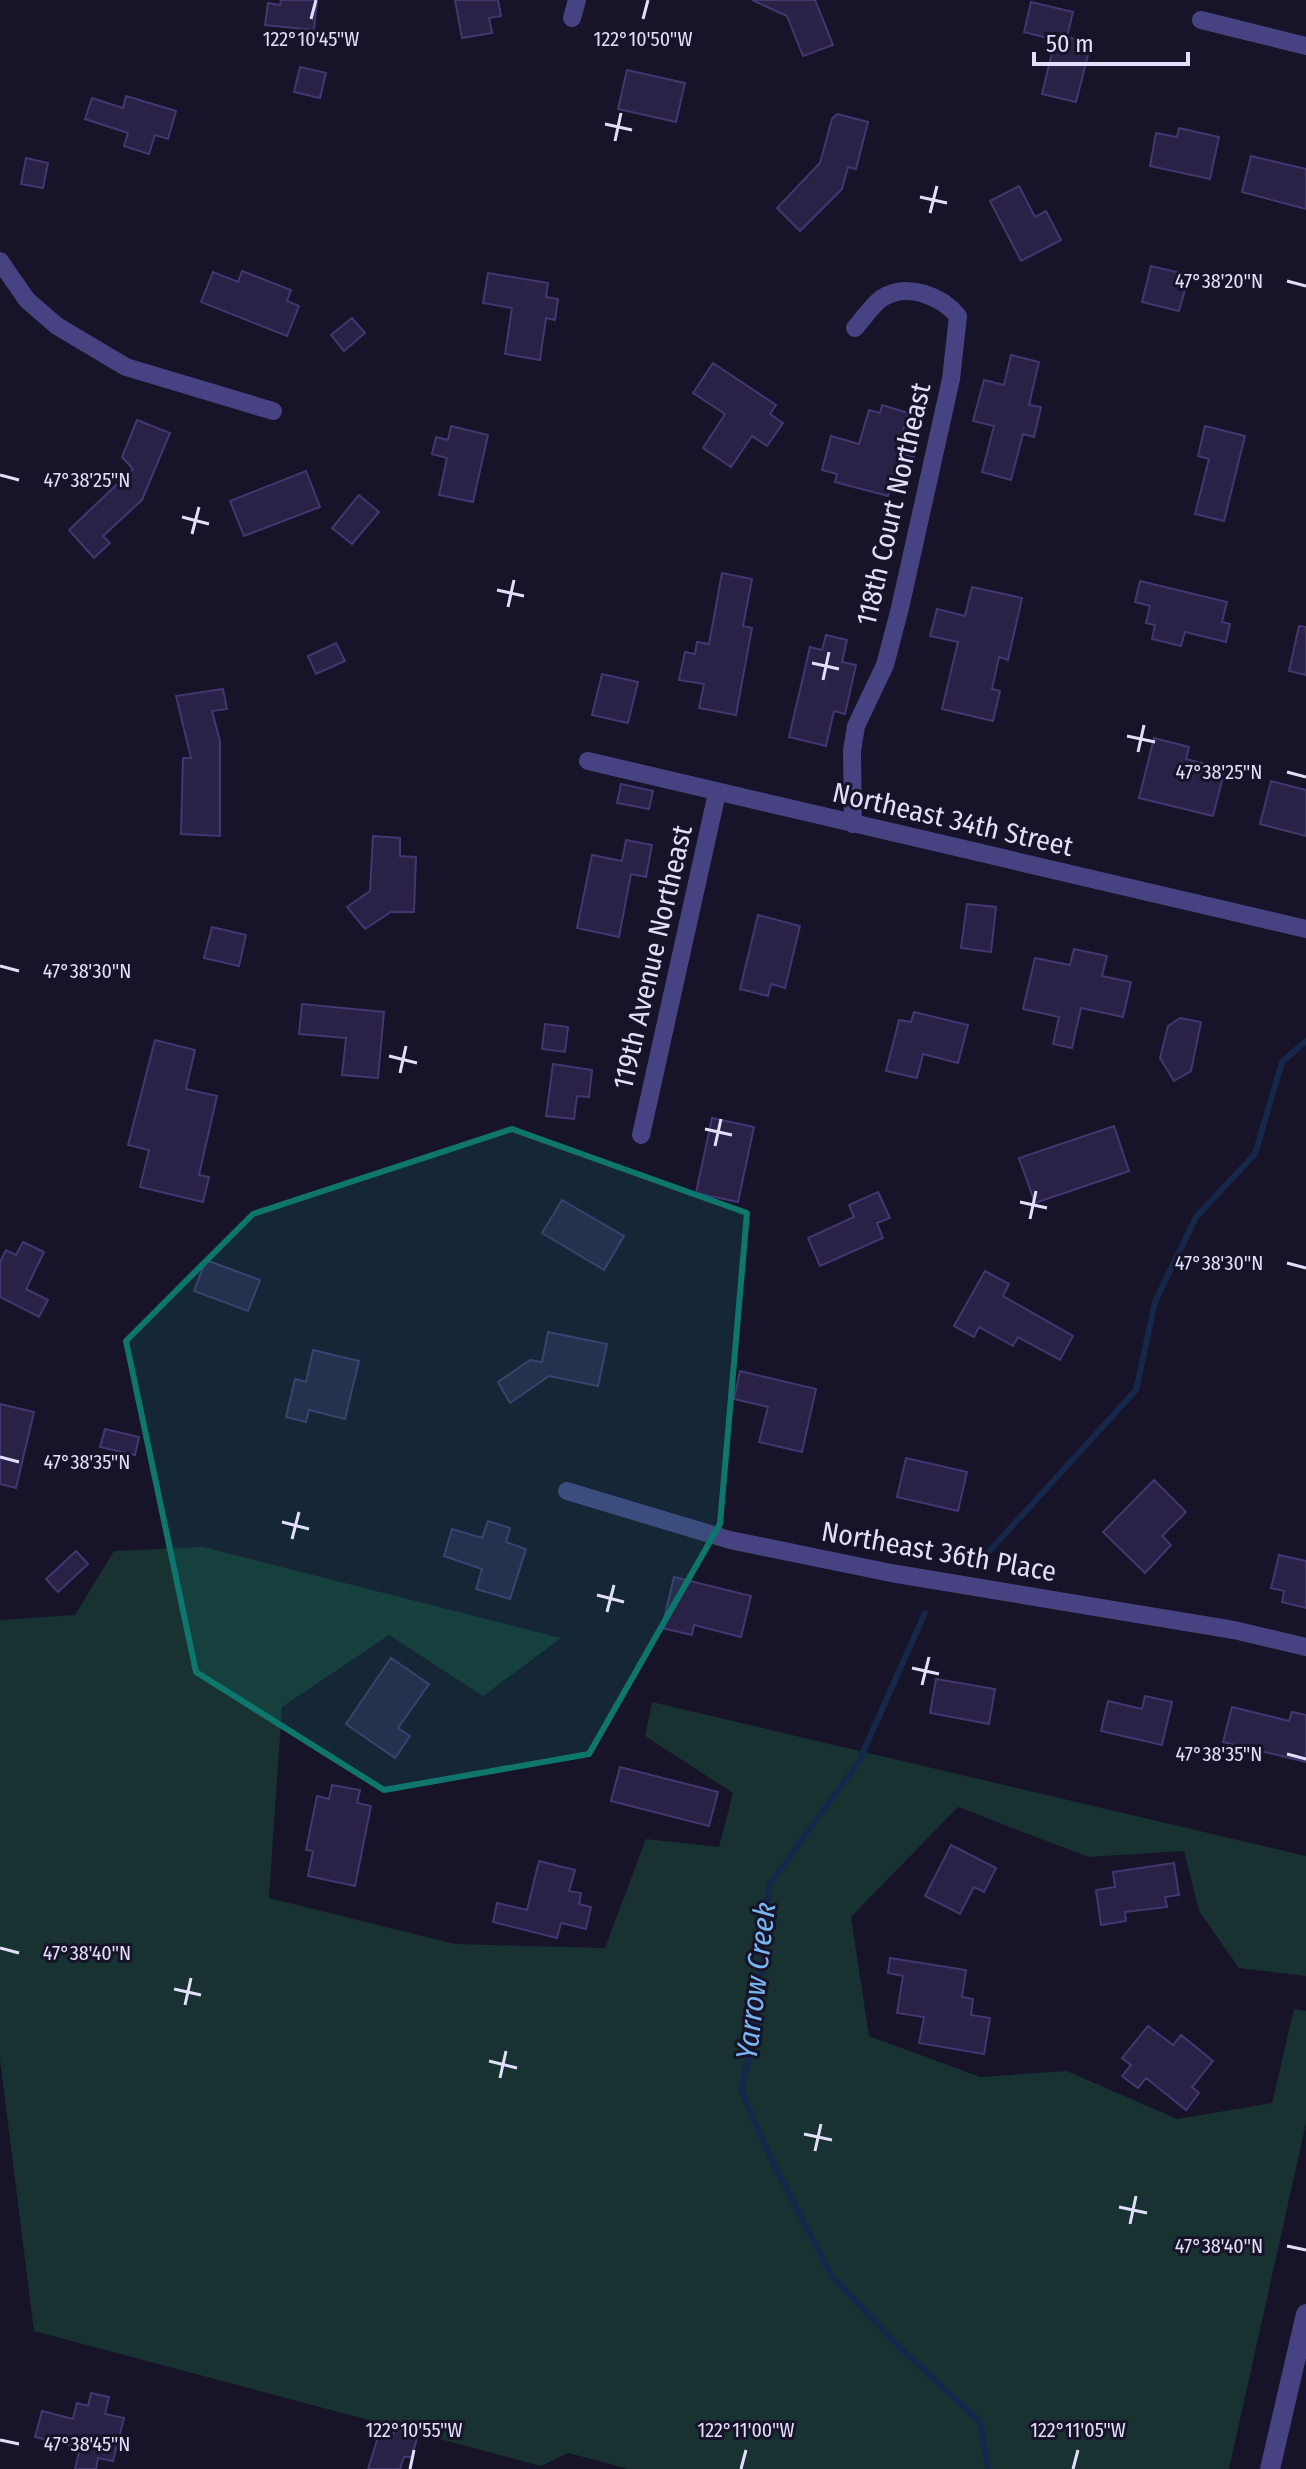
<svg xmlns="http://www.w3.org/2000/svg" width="1306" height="2469" viewBox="0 0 1306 2469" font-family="'Fira Sans Condensed',sans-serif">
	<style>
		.green { fill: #173231 }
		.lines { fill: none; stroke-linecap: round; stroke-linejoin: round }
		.stream { stroke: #15284b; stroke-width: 6 }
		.building { fill: #2a2147; stroke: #433671; stroke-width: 2 }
		.minor { stroke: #474382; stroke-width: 18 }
		.tertiary { stroke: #474382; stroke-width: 20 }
		.marked { fill: #0f766e; fill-opacity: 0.2; stroke: #0f766e; stroke-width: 6; stroke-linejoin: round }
		.ticks { fill: none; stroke: #e2defc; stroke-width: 3 }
		.labels { text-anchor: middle; stroke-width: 6; stroke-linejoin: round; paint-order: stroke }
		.street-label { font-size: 28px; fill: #e2defc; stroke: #171328 }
		.water-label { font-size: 30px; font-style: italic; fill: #77b6f1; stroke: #171328 }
		.ticks-label { font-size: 20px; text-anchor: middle; fill: #e2defc; stroke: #171328; stroke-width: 6; stroke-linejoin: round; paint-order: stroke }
	</style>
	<rect width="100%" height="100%" fill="#171328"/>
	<!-- green -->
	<path class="green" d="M203 1547 561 1638 483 1696 389 1635 282 1707 269 1898 455 1944 605 1948 646 1839 719 1847 733 1793 645 1736 652 1702 1306 1856V1976L1239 1968 1199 1911 1184 1851 1088 1857 958 1807 851 1917 869 2036 980 2077 1067 2071 1177 2119 1272 2103 1294 2009 1306 2011V2123L1229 2469H629L568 2453 541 2466 34 2331 0 2059V1620L75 1615 114 1551Z"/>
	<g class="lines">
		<!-- stream -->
		<path class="stream" d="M984 1557 1136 1390 1155 1302 1196 1217 1255 1154 1282 1062 1306 1041
			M925 1613 859 1761 769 1885 756 2026 741 2090 771 2159 831 2275 897 2345 980 2422 988 2469"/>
	</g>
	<!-- building -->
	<path class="building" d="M281 0H317L314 30 265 25 268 3 280 5Z
		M455 0H498L501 16 489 18 492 33 462 38Z
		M752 0H815L833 45 803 56 787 16Z
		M1031 2 1073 12 1067 37 1091 43 1076 102 1042 94 1055 40 1024 32Z
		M300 67 326 73 320 98 294 92Z
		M627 70 685 83 676 122 618 109Z
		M126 96 176 111 168 139 155 135 149 154 124 146 128 133 85 119 92 98 123 108Z
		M837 114 868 122 856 169 848 167 842 189 800 231 777 208 820 163 832 119Z
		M1179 128 1219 137 1210 179 1150 166 1156 133 1177 137Z
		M1251 156 1306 169V209L1242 192Z
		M26 158 48 163 43 188 21 184Z
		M1019 186 1035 217 1046 211 1061 240 1021 261 990 201Z
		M1151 266 1189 275 1179 311 1142 302Z
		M242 271 291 290 287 301 299 306 287 336 201 302 213 272 238 282Z
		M488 273 548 283 546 297 558 299 555 320 546 318 540 360 505 354 512 308 483 303Z
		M352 318 365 333 344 351 331 335Z
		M1011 355 1039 362 1029 405 1041 407 1034 437 1023 434 1011 480 982 472 994 426 973 421 984 380 1004 385Z
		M713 363 776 405 770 414 783 423 767 446 752 436 731 467 703 448 725 414 693 393Z
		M882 405 908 413 897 453 914 457 903 493 890 489 888 496 835 482 837 474 822 470 831 436 859 444 869 410 880 413Z
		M137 420 170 433 142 500 103 536 110 543 94 558 69 530 133 469 122 457Z
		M451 426 488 435 473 502 439 495 447 458 432 454 436 437 448 440Z
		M1205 426 1245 436 1224 521 1195 514 1209 459 1198 456Z
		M306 471 320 507 244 536 230 501Z
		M359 495 379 512 352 544 332 528Z
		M722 573 752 579 743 626 752 628 736 715 699 708 704 684 679 680 685 652 695 654 697 642 709 644Z
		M1140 581 1227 602 1222 622 1230 624 1226 642 1185 632 1181 646 1152 639 1155 625 1146 623 1150 606 1135 602Z
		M972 587 1022 598 1008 660 999 657 992 689 1000 691 993 721 942 709 958 642 930 636 937 609 965 616Z
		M1299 626 1306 627V675L1289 671Z
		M826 635 847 640 842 662 856 665 845 714 834 711 826 746 789 737 810 647 822 650Z
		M336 643 345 661 316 674 308 656Z
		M602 674 638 682 628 723 592 715Z
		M223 689 227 709 212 711 220 741V836L181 834 183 758H191L176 696Z
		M1154 738 1189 747 1186 759 1225 769 1213 816 1139 798Z
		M1271 781 1306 790V836L1260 824Z
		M621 784 653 791 649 809 617 803Z
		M373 836 400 838V856L416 857 414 912H391L365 929 347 907 370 891Z
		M626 840 652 845 646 877 631 874 619 937 577 928 592 855 622 861Z
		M967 904 996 907 991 952 961 948Z
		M758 915 800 926 785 988 771 984 768 996 740 989Z
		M212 927 246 935 239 966 204 958Z
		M1074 949 1107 956 1102 976 1131 982 1123 1017 1081 1008 1072 1048 1053 1044 1059 1017 1023 1009 1035 958 1070 965Z
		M302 1004 384 1012 378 1078 342 1075 346 1038 299 1034Z
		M914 1012 968 1025 958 1063 923 1054 917 1078 886 1071 899 1020 911 1022Z
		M1180 1018 1201 1022 1191 1071 1174 1081 1160 1058 1168 1026Z
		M545 1024 568 1027 565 1052 542 1049Z
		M155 1040 195 1050 186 1089 217 1096 199 1175 209 1177 203 1202 140 1187 149 1150 128 1145Z
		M553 1064 592 1070 589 1097 577 1096 574 1119 546 1116Z
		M712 1118 754 1127 738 1202 696 1193Z
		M1114 1126 1129 1171 1035 1203 1019 1158Z
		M878 1192 890 1218 877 1223 883 1238 820 1266 808 1238 854 1217 849 1205Z
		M562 1200 624 1236 604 1270 542 1233Z
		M23 1242 44 1252 26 1289 48 1300 39 1317 0 1297V1262L6 1250 16 1255Z
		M206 1260 260 1280 248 1311 194 1291Z
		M985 1271 1009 1284 1003 1296 1073 1336 1060 1360 1018 1337 1013 1346 979 1327 974 1337 954 1326Z
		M548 1332 607 1344 598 1386 549 1376 510 1403 498 1382 530 1360 542 1362Z
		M313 1350 359 1361 345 1419 309 1410 306 1422 286 1417 295 1379 306 1382Z
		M740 1371 816 1389 802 1452 759 1442 768 1407 734 1399Z
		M0 1404 34 1412 16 1488 0 1484Z
		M105 1429 139 1437 135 1455 100 1447Z
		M906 1458 967 1472 958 1511 897 1497Z
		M1154 1480 1186 1512 1162 1536 1171 1545 1145 1573 1103 1532Z
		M488 1521 510 1528 506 1542 526 1549 510 1599 476 1589 482 1569 444 1556 452 1529 482 1538Z
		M76 1551 88 1564 58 1592 46 1579Z
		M1279 1555 1306 1561V1608L1282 1602 1284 1591 1271 1588Z
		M674 1577 751 1596 741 1637 694 1625 692 1635 662 1628Z
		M391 1658 429 1684 398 1728 410 1736 395 1758 346 1724Z
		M936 1679 995 1689 989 1724 930 1713Z
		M1145 1696 1172 1702 1162 1745 1101 1731 1108 1701 1142 1709Z
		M1232 1707 1289 1721 1292 1712 1306 1715V1762L1223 1742Z
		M620 1767 718 1792 709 1826 611 1801Z
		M332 1785 360 1790 357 1803 371 1806 355 1886 308 1876 313 1851 306 1850 317 1796 329 1799Z
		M951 1845 996 1868 984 1892 974 1887 960 1914 925 1896Z
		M539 1861 575 1870 569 1891 581 1893 579 1904 591 1907 586 1929 561 1923 557 1938 493 1922 497 1903 527 1910Z
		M1174 1863 1179 1895 1165 1897 1167 1907 1125 1912 1126 1921 1101 1925 1096 1890 1115 1887 1113 1872Z
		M890 1958 966 1970 962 1997 973 1999 971 2015 990 2018 984 2054 919 2043 924 2017 897 2013 903 1976 888 1973Z
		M1148 2026 1173 2045 1181 2035 1213 2061 1192 2087 1199 2093 1186 2110 1146 2078 1138 2088 1122 2076 1131 2065 1122 2058Z
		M91 2393 109 2397 105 2414 124 2418 113 2461 98 2458 96 2469H75L80 2448 35 2437 42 2411 73 2419 77 2403 88 2406Z
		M395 2427 418 2434 412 2457H404L400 2469H368L378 2437 393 2435Z"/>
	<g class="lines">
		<!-- minor -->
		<path class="minor" d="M572 18 577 0
			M1201 20 1306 46
			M0 261 27 300 57 326 126 367 273 411
			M588 761 1306 929
			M853 824 852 751 856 726 885 665 900 608 951 379 958 316C941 296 907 282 882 298 872 305 863 319 855 328
			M641 1135 717 793
			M567 1491 730 1540 891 1573 1234 1630 1306 1647"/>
		<!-- tertiary -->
		<path class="tertiary" d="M1270 2469 1306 2314"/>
	</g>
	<!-- marked area -->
	<path class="marked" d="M512 1129 747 1213 720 1524 589 1754 384 1790 196 1672 126 1341 253 1214Z"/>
	<!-- ticks -->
	<path class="ticks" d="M311 19 316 0M643 19 648 0M605 124 632 130M615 141 621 113M920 197 947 203M930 213 937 186M1287 281 1306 286M0 475 19 480M182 517 209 524M192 534 199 507M497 590 524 596M508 607 514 580M812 663 839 669M823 680 829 652M1127 736 1155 742M1138 752 1144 725M1287 772 1306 777M0 966 19 971M389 1056 417 1063M400 1073 406 1046M705 1129 732 1135M715 1146 721 1119M1020 1202 1047 1208M1030 1219 1036 1191M1287 1263 1306 1268M0 1457 19 1462M282 1522 309 1529M292 1539 299 1512M597 1595 624 1602M607 1612 614 1585M912 1668 939 1674M922 1685 929 1657M1287 1754 1306 1759M0 1948 19 1953M174 1989 201 1995M185 2005 191 1978M489 2061 517 2068M500 2078 506 2051M804 2134 832 2140M815 2151 821 2124M1119 2207 1147 2213M1130 2224 1136 2196M1287 2246 1306 2250M0 2440 19 2444M410 2469 414 2450M741 2469 746 2450M1073 2469 1078 2450"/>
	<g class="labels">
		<!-- street labels -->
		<g class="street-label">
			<text transform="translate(893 504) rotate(-77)" y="10">118th Court Northeast</text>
			<text transform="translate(953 819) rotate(13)" y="10">Northeast 34th Street</text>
			<text transform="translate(652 957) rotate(-77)" y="10">119th Avenue Northeast</text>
			<text transform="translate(939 1551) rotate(10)" y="10">Northeast 36th Place</text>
		</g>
		<!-- water labels -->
		<g class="water-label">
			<text transform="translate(756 1981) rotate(-83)" y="10">Yarrow Creek</text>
		</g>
	</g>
	<g class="ticks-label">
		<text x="311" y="46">122°10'45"W</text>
		<text x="643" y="46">122°10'50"W</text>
		<text x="1219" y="288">47°38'20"N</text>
		<text x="87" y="487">47°38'25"N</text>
		<text x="1219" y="779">47°38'25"N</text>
		<text x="87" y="978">47°38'30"N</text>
		<text x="1219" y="1270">47°38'30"N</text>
		<text x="87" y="1469">47°38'35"N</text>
		<text x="1219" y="1761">47°38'35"N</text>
		<text x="87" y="1960">47°38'40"N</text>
		<text x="1219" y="2253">47°38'40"N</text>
		<text x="414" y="2437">122°10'55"W</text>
		<text x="746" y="2437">122°11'00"W</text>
		<text x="1078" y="2437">122°11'05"W</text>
		<text x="87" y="2451">47°38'45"N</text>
	</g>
	<!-- scale -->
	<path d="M1034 52v12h154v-12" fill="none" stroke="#e2defc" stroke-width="4"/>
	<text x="1046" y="52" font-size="24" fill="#e2defc" stroke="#171328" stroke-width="6" paint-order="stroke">50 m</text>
</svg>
